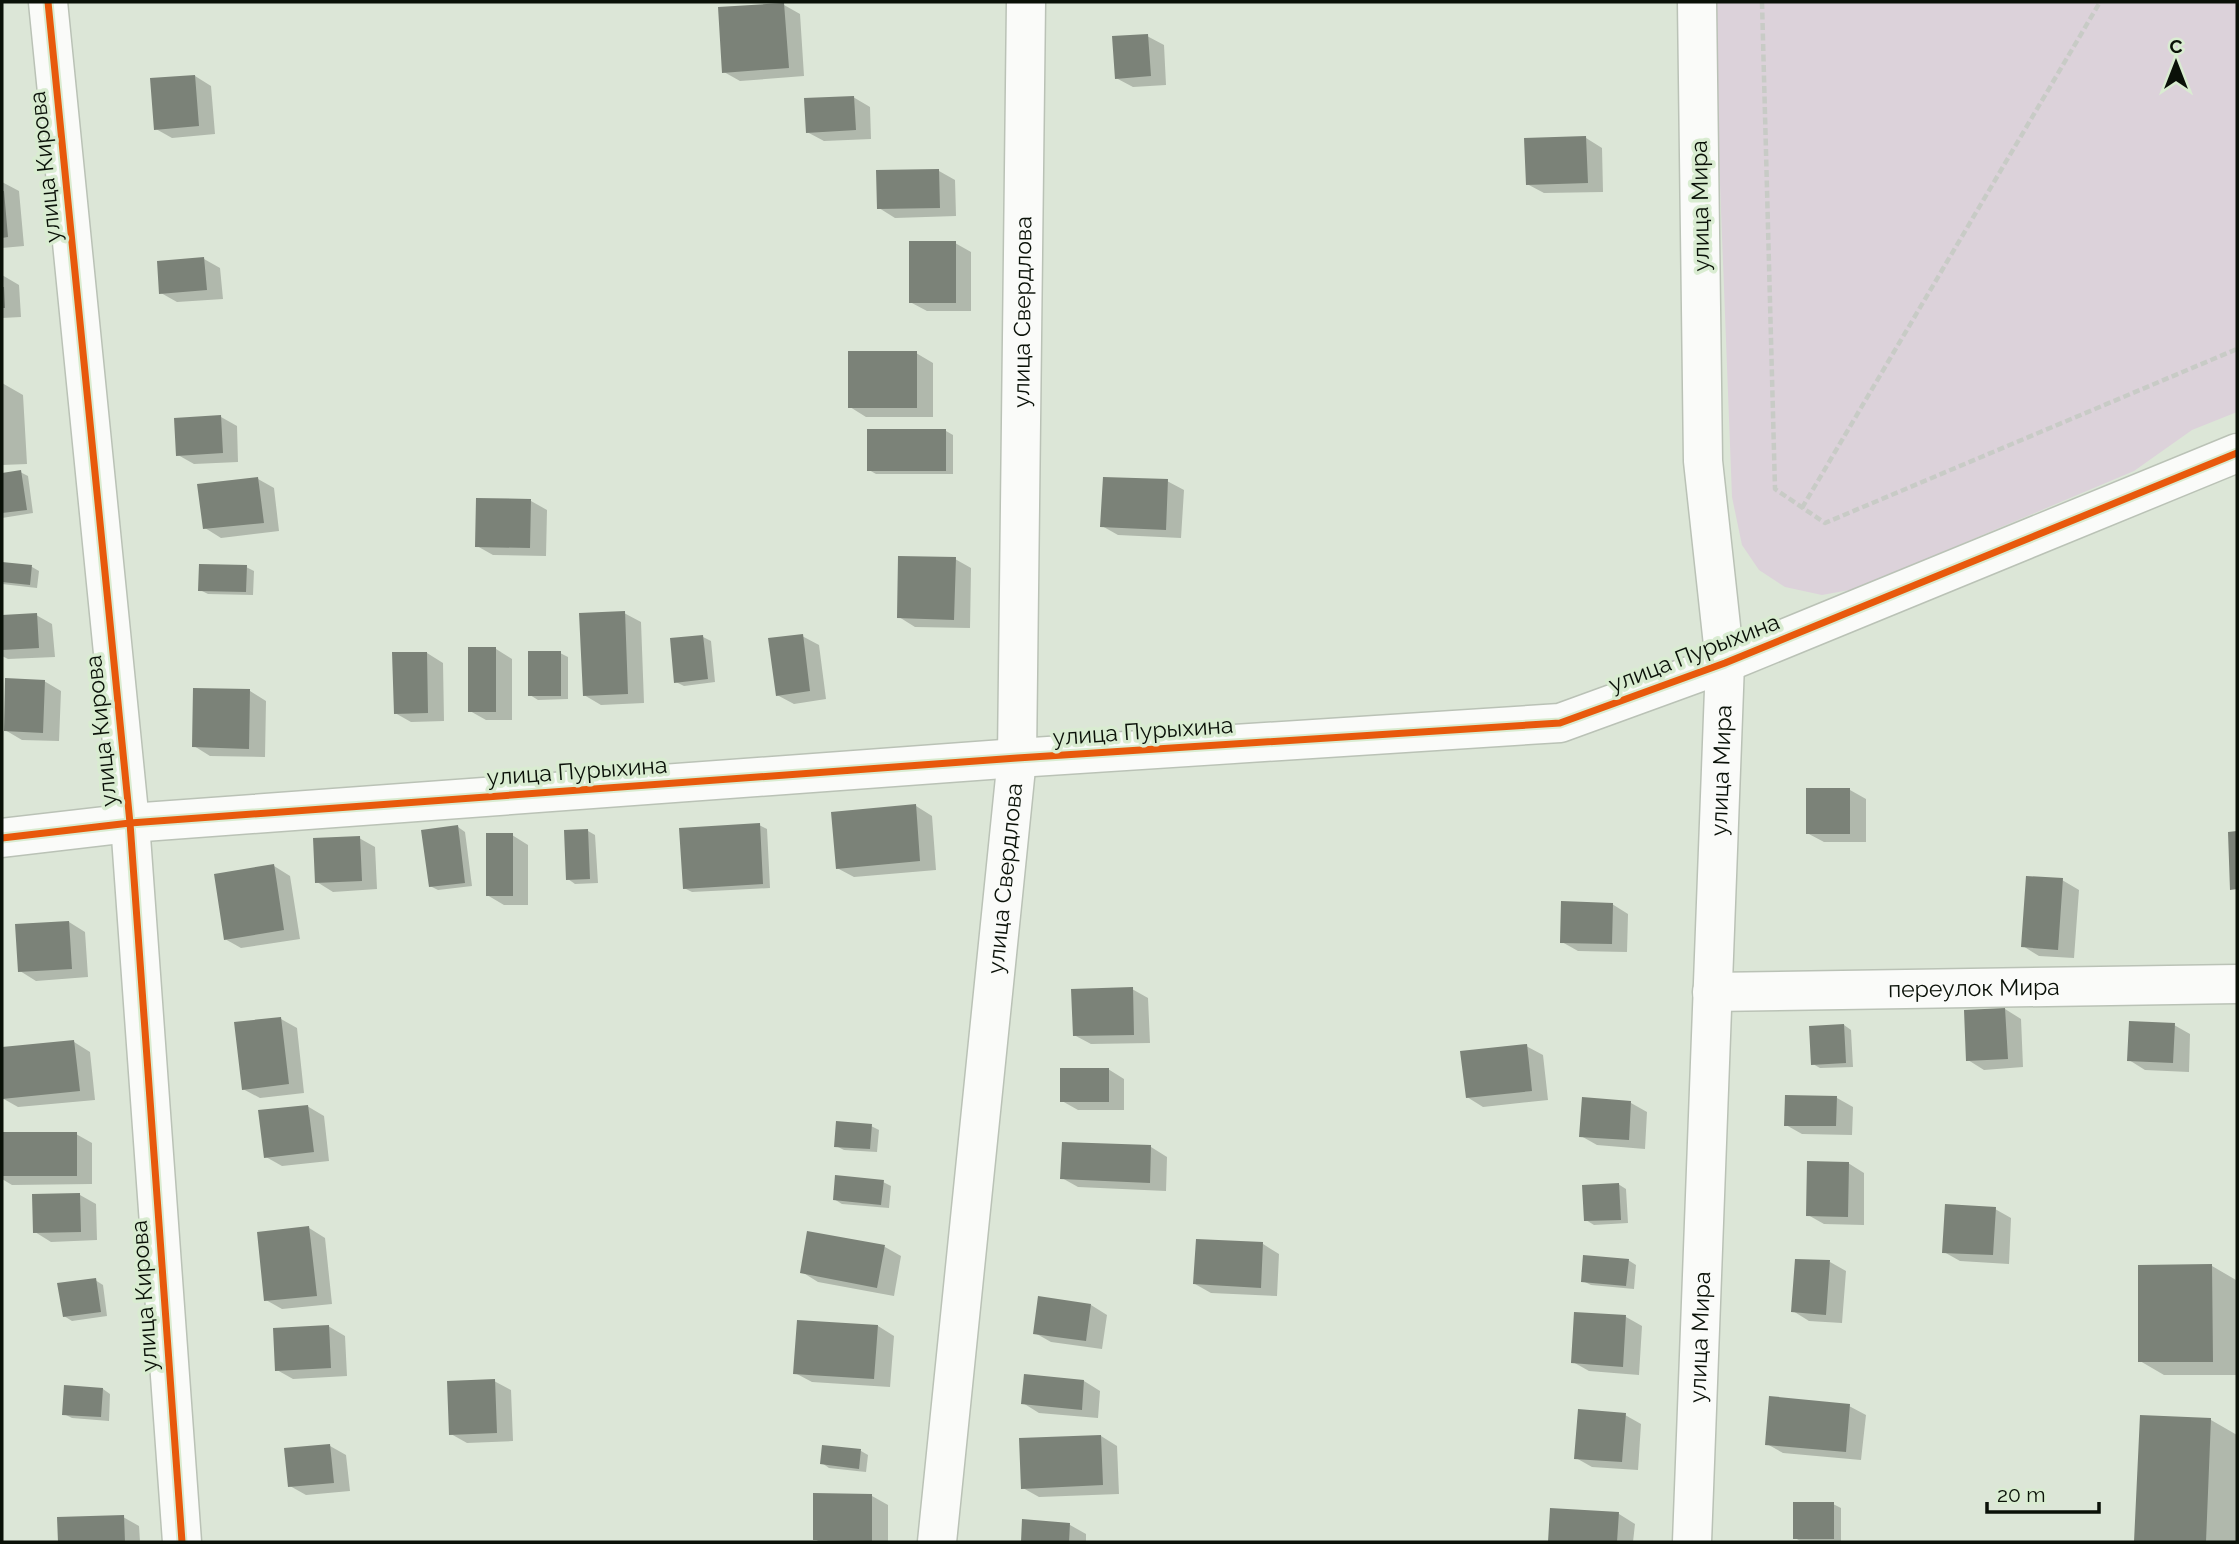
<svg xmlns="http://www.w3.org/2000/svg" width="2239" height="1544" viewBox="0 0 2239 1544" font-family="Raleway,sans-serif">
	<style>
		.green { fill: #dcd2da }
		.shadow { fill: #0003 }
		.building { fill: #7b8278 }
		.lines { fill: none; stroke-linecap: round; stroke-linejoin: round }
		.minor-casing { stroke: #bac2b6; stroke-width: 41 }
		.path { stroke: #c8cbc6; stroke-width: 4.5; stroke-dasharray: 7 3.5; stroke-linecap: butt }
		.minor { stroke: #fafbf9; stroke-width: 38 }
		.cycleway-casing { stroke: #d9ecd1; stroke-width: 11 }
		.cycleway { stroke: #e8590c; stroke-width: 7 }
		.labels { text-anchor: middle; stroke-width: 7; stroke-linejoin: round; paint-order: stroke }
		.street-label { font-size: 23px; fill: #0a1108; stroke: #d9ecd1 }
	</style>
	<rect width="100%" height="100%" fill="#dce6d7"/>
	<!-- green -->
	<path class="green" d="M1713 2H2237V412L2192 430 2134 471 1855 589 1822 595 1785 587 1759 570 1742 545 1732 497Z"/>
	<!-- shadow -->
	<path class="shadow" d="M784 5 800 14 804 76 740 81 724 72Z
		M1147 36 1164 45 1166 85 1133 87 1116 78Z
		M195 76 211 86 215 134 172 138 156 129Z
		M853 97 870 107 871 139 824 141 807 132Z
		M1586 138 1602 148 1603 192 1544 193 1527 184Z
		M939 171 955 180 956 216 895 218 879 208Z
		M2 182 19 191 24 246 2 248Z
		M955 243 971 252V311H927L910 302Z
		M204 259 220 268 223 299 177 302 161 293Z
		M2 275 19 285 21 317 2 318Z
		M916 353 933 363V417H866L850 407Z
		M2 383 23 395 27 464 2 465Z
		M221 417 237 426 238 462 194 464 178 455Z
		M946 431 953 435V474H876L869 470Z
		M20 472 28 476 33 513 2 518V475Z
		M258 479 274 488 279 531 221 538 205 528Z
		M1167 481 1184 490 1181 538 1118 535 1102 526Z
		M531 501 547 510 546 556 493 555 477 546Z
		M955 559 971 568 970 628 915 627 899 617Z
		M2 563 32 567 39 571 37 588 2 584Z
		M246 567 254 571 253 595 208 594 200 590Z
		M624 613 641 622 644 703 601 705 584 695Z
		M36 615 52 624 55 657 8 659 2 656V617Z
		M802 636 819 645 826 699 794 704 777 695Z
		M703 637 711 641 715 682 684 686 676 682Z
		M496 649 512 659V720H486L470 711Z
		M427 653 443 663 444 721 411 722 395 713Z
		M560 653 568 657V699L538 700 530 695Z
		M44 681 61 691 59 741 22 740 5 730Z
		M250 691 266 701 265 757 210 756 194 746Z
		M1850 790 1866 799V842H1824L1807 833Z
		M916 806 932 816 936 870 854 877 837 868Z
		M759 825 767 829 770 888 692 892 684 888Z
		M458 827 465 832 472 886 438 890 430 886Z
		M588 831 595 835 598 883 575 884 568 879Z
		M512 835 528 845V905H504L487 895Z
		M359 838 375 847 377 889 333 892 317 882Z
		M274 866 290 876 300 939 241 948 225 939Z
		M2062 880 2079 890 2074 958 2039 956 2023 946Z
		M1612 904 1628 914 1627 952 1578 951 1562 942Z
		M69 922 85 932 88 977 36 981 20 971Z
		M1132 989 1148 998 1150 1043 1091 1044 1074 1035Z
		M2005 1009 2021 1019 2023 1067 1984 1070 1968 1060Z
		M281 1019 297 1028 304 1093 260 1098 243 1089Z
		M1844 1025 1851 1030 1853 1067 1820 1068 1813 1064Z
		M2174 1025 2190 1034 2189 1072 2145 1070 2129 1060Z
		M74 1042 90 1052 95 1100 18 1107 2 1098V1049Z
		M1526 1046 1543 1055 1548 1100 1483 1107 1467 1097Z
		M1108 1069 1124 1079V1110H1078L1062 1101Z
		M1837 1098 1853 1107 1852 1135 1802 1134 1786 1125Z
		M1631 1103 1647 1112 1645 1149 1597 1145 1581 1136Z
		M307 1106 324 1116 329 1161 282 1166 266 1157Z
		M871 1126 879 1130 877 1152 844 1150 836 1146Z
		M2 1134H76L92 1143V1184L12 1185 2 1179Z
		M1151 1147 1167 1157 1166 1191 1078 1187 1062 1178Z
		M1848 1163 1864 1173V1225L1824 1224 1808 1215Z
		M883 1182 891 1186 889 1208 842 1204 834 1199Z
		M1618 1184 1626 1189 1628 1223 1594 1225 1586 1220Z
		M80 1195 96 1204 97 1240 51 1242 35 1232Z
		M1995 1209 2011 1218 2009 1264 1960 1261 1944 1252Z
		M309 1228 325 1238 332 1304 282 1309 266 1300Z
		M1197 1241 1263 1244 1279 1254 1277 1296 1211 1293 1195 1284Z
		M885 1247 901 1256 894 1296 818 1282 802 1272Z
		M1628 1260 1636 1265 1634 1289 1591 1285 1583 1281Z
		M1830 1262 1846 1271 1842 1323 1809 1321 1793 1311Z
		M2212 1266 2236 1280 2237 1375H2164L2140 1361Z
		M95 1280 103 1285 107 1316 72 1321 64 1316Z
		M1091 1305 1107 1315 1102 1349 1051 1342 1035 1333Z
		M1576 1314 1626 1317 1642 1326 1639 1375 1589 1371 1573 1362Z
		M328 1326 345 1336 347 1376 293 1379 277 1370Z
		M878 1326 894 1336 890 1387 812 1382 795 1373Z
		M494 1381 511 1390 513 1441 467 1443 451 1434Z
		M1084 1381 1100 1391 1098 1418 1039 1413 1023 1403Z
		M103 1389 110 1394 109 1421 72 1418 64 1414Z
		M1849 1406 1866 1415 1861 1460 1783 1453 1767 1444Z
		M1625 1415 1641 1424 1638 1470 1592 1467 1576 1458Z
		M2141 1417 2211 1420 2237 1435V1542H2136Z
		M1101 1436 1117 1446 1119 1494 1039 1497 1023 1488Z
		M330 1446 346 1455 350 1491 306 1495 290 1486Z
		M861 1451 868 1455 866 1472 829 1468 822 1463Z
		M872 1496 888 1505V1542H820L815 1539Z
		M1833 1504 1841 1508V1542H1802L1795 1538Z
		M1619 1514 1635 1524 1633 1542H1550Z
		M123 1517 139 1526 140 1542H60L59 1519Z
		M1024 1521 1070 1525 1086 1534V1542H1022Z"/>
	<!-- building -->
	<path class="building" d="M784 3 789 68 722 73 718 7Z
		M1148 34 1151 76 1115 79 1112 36Z
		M195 75 199 126 154 130 150 78Z
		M854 96 856 130 806 133 804 98Z
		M1586 136 1588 183 1526 185 1524 138Z
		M939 169 940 208 877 209 876 170Z
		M2 191H4L8 237 2 238Z
		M909 241H956V303H909Z
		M204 257 207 290 159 294 157 261Z
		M2 287H4L5 308H2Z
		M848 351H917V408H848Z
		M221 415 223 453 176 456 174 418Z
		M867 429H946V471H867Z
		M21 470 27 510 2 513V473Z
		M258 477 264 523 203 529 197 484Z
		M1103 477 1168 479 1166 530 1100 527Z
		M476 498 531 499 530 548 475 547Z
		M898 556 956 557 954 620 897 618Z
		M2 562 32 565 30 585 2 582Z
		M199 564 247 565 246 592 198 591Z
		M625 611 628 694 583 696 579 613Z
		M37 613 39 648 2 650V615Z
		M803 634 810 691 776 696 768 638Z
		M703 635 708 679 674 683 670 638Z
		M468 647H496V712H468Z
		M528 651H561V696H528Z
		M392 652H427L428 713 394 714Z
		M5 678 45 680 43 733 4 731Z
		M193 688 250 689 249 749 192 747Z
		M1806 788H1850V834H1806Z
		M916 804 920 861 836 869 831 812Z
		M760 823 763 884 683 889 679 828Z
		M458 825 465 883 429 887 421 830Z
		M588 829 590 879 566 880 564 830Z
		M2237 831V889L2230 890 2228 832Z
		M486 833H513V896H486Z
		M360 836 362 881 315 883 313 838Z
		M274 864 284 930 224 940 214 874Z
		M2026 876 2063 878 2058 950 2021 947Z
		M1561 901 1613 903 1612 944 1560 943Z
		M69 921 72 969 18 972 15 924Z
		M1133 987 1134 1035 1073 1036 1071 989Z
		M2005 1008 2008 1059 1966 1061 1964 1010Z
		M281 1017 289 1084 242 1090 234 1022Z
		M2129 1021 2175 1023 2173 1063 2127 1061Z
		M1844 1024 1846 1063 1811 1065 1809 1026Z
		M74 1040 80 1091 2 1099V1047Z
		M1527 1044 1532 1091 1466 1098 1460 1051Z
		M1060 1068H1109V1102H1060Z
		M1785 1095 1837 1096 1836 1126H1784Z
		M1582 1097 1631 1101 1629 1140 1579 1137Z
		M308 1105 314 1152 264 1158 258 1110Z
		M836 1121 872 1124 870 1149 834 1147Z
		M2 1132H77V1176H2Z
		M1062 1142 1151 1145 1150 1183 1060 1179Z
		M1807 1161 1849 1162 1848 1217 1806 1216Z
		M835 1175 884 1180 881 1205 833 1200Z
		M1619 1183 1621 1220 1584 1221 1582 1185Z
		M80 1193 81 1232 33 1233 32 1194Z
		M1945 1204 1996 1207 1993 1255 1942 1253Z
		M309 1226 317 1296 264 1301 257 1232Z
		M807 1231 885 1245 877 1288 800 1273Z
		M1196 1239 1263 1242 1261 1288 1193 1284Z
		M1583 1255 1629 1259 1626 1286 1581 1282Z
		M1795 1259 1830 1260 1826 1315 1791 1312Z
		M2212 1264 2213 1362H2138V1265Z
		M96 1278 101 1312 63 1317 57 1283Z
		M1038 1296 1091 1304 1086 1341 1033 1334Z
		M1574 1312 1626 1315 1623 1367 1571 1363Z
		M797 1320 878 1325 874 1379 793 1374Z
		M329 1325 331 1368 275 1371 273 1328Z
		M1024 1374 1084 1380 1082 1410 1021 1404Z
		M495 1379 497 1433 449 1435 447 1381Z
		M64 1385 103 1388 101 1417 62 1415Z
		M1769 1396 1850 1404 1846 1452 1765 1445Z
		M1578 1409 1626 1413 1622 1462 1574 1459Z
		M2140 1415 2211 1418 2206 1542H2134Z
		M1101 1435 1103 1485 1021 1489 1019 1438Z
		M330 1444 334 1483 288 1487 284 1448Z
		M822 1445 861 1449 859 1469 820 1464Z
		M813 1493 872 1494V1541L813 1540Z
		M1793 1502H1834V1539H1793Z
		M1550 1508 1619 1512 1617 1542H1548Z
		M124 1515 125 1542H58L57 1517Z
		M1022 1519 1070 1523 1069 1542H1021Z"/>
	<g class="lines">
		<!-- minor casing -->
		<g class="minor-casing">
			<g id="minor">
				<path d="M48 2 130 823 182 1542"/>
				<path d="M2 838 130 823 1017 758 1560 723 1725 663 2237 453"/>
				<path id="s1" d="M1712 992 2237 984"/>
				<path id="s2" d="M937 1542 1017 758 1026 2"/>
				<path id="s3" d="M1692 1542 1725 663 1703 461 1697 2"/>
			</g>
		</g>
		<!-- path -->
		<path class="path" d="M1762 2 1775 489 1825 523 2237 349
			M1802 508 2100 2"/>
		<!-- minor -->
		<use href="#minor" class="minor"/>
		<!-- cycleway casing -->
		<g class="cycleway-casing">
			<path id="cycleway" d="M48 2 130 823 182 1542
				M2 838 130 823 1017 758 1560 723 1725 663 2237 453"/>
		</g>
		<!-- cycleway -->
		<use href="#cycleway" class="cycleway"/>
	</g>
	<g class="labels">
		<!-- street labels -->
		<g class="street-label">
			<text transform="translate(45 167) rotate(-96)" y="8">улица Кирова</text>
			<text transform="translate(1700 206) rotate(-91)" y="8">улица Мира</text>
			<text dy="8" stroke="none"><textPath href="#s2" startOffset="1234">улица Свердлова</textPath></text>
			<text transform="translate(1694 653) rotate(-21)" y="8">улица Пурыхина</text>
			<text transform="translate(101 731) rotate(-96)" y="8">улица Кирова</text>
			<text transform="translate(1143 731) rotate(-4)" y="8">улица Пурыхина</text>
			<text transform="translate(577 771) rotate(-4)" y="8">улица Пурыхина</text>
			<text dy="8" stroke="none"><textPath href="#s3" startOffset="772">улица Мира</textPath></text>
			<text dy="8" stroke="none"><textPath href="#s2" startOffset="667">улица Свердлова</textPath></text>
			<text dy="8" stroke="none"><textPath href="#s1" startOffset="262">переулок Мира</textPath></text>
			<text transform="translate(144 1296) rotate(-94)" y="8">улица Кирова</text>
			<text dy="8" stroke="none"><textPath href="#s3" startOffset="205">улица Мира</textPath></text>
		</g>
	</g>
	<!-- border -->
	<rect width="2239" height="1544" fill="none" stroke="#0a1108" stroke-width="7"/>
	<!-- north arrow -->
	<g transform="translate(2176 63)" stroke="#d9ecd1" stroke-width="5" paint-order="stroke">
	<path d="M0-5L12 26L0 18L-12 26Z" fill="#0a1108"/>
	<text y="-10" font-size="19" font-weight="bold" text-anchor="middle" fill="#0a1108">С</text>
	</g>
	<!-- scale -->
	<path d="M1987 1502v10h112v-10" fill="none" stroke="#0a1108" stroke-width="3.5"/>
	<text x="1997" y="1502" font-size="21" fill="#0a1108" stroke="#d9ecd1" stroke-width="5" paint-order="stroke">20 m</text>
</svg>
